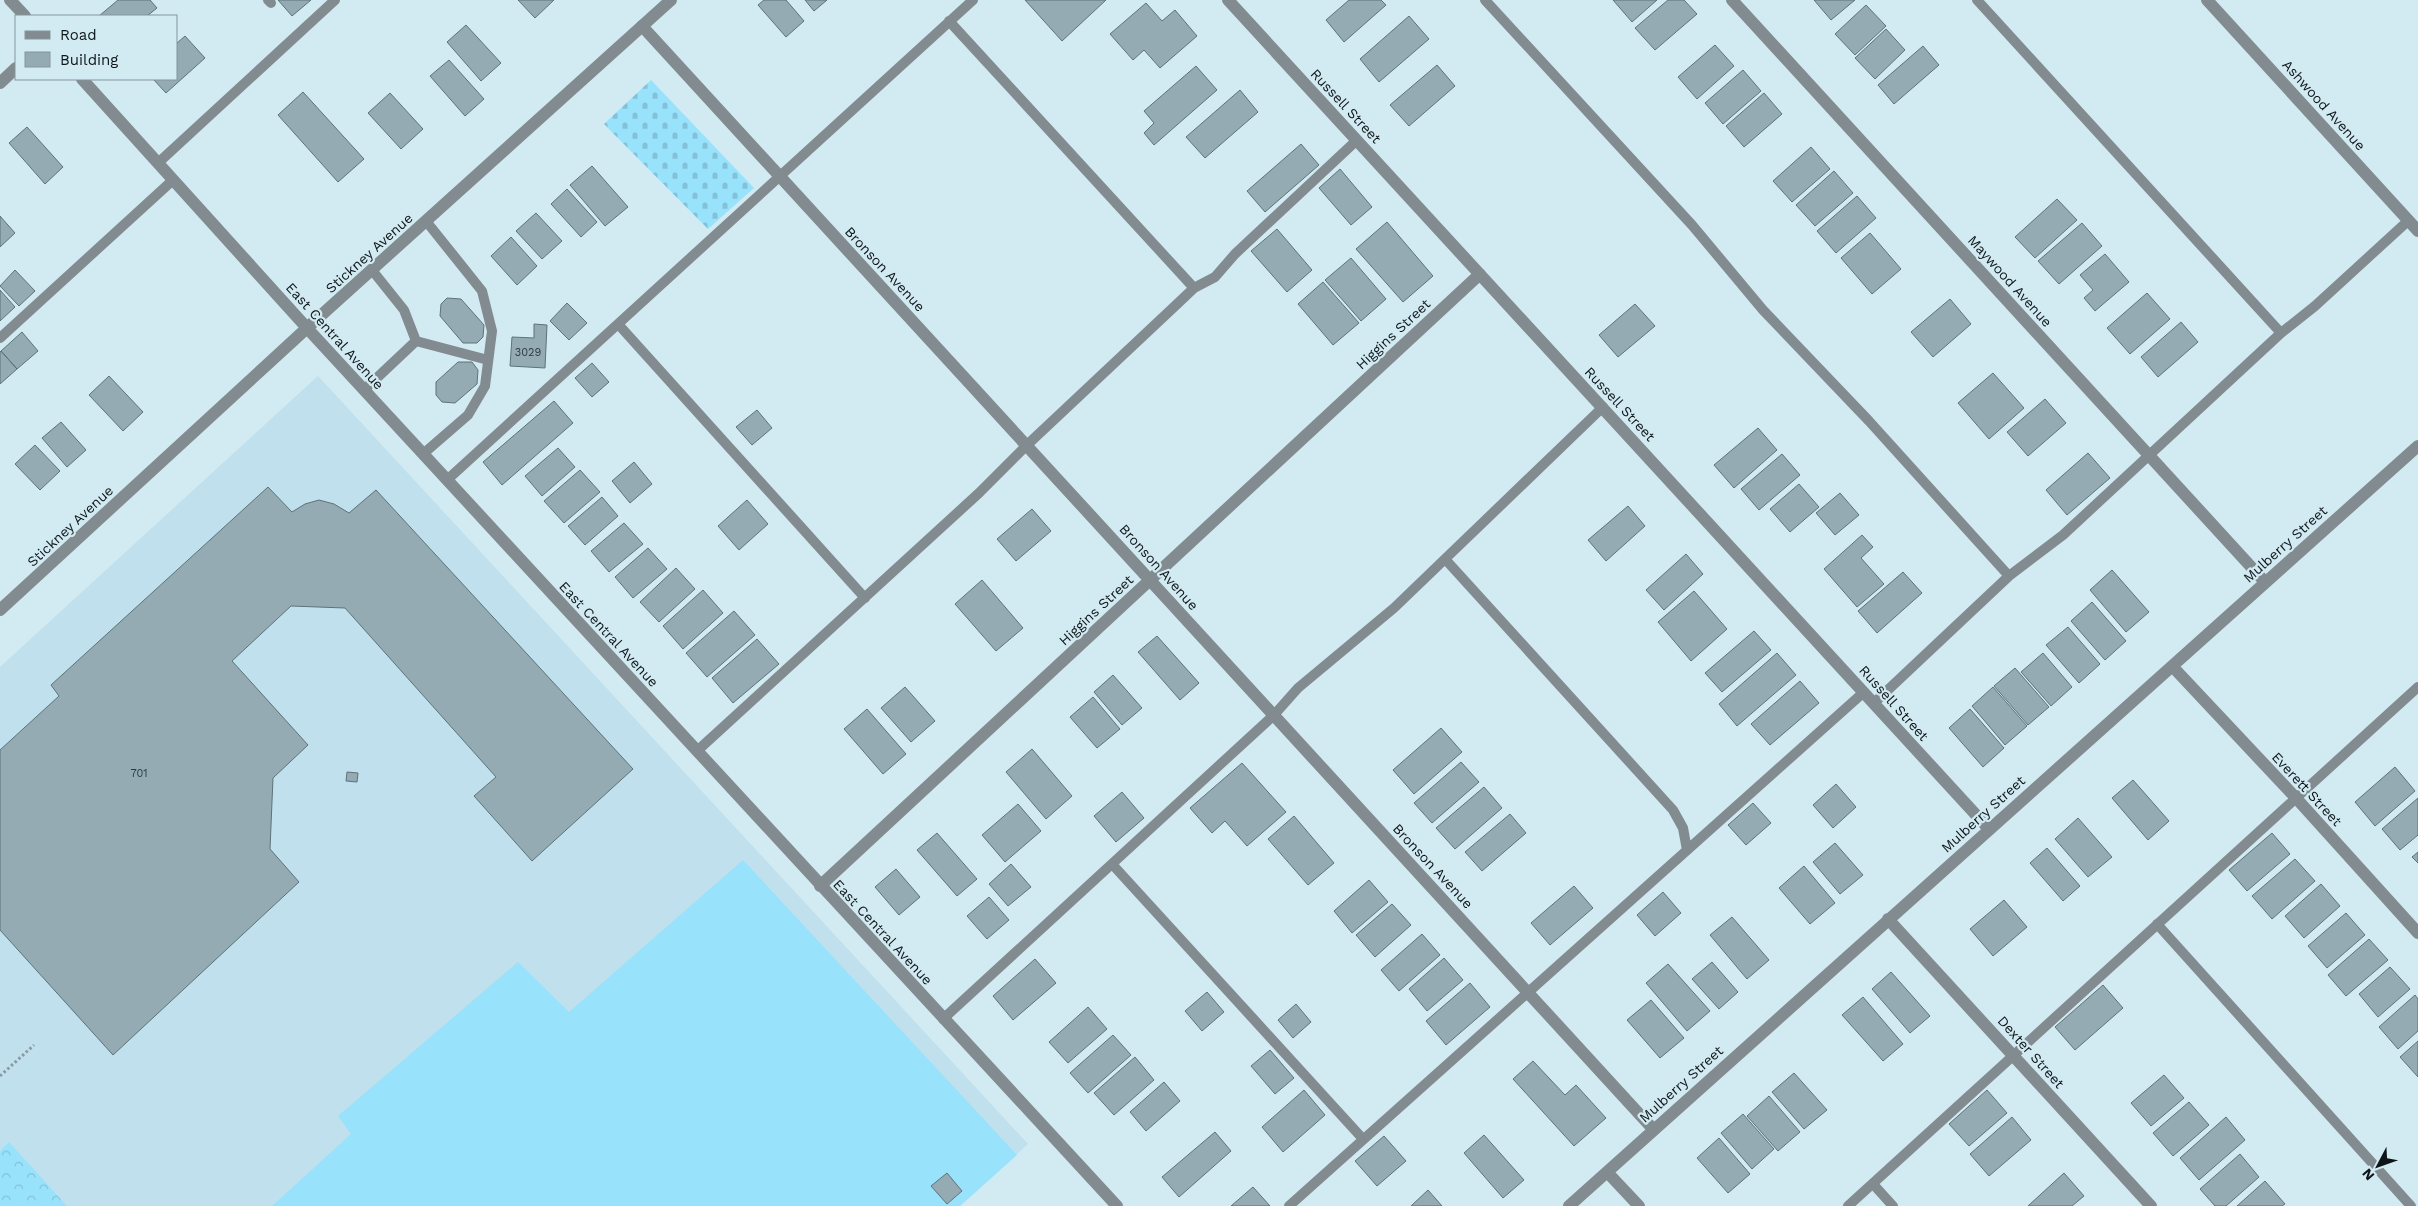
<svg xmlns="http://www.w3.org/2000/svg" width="2418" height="1206" font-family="'Work Sans',sans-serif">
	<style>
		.built { fill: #bfe0ec }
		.forest { fill: url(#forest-crowns) }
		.cemetery { fill: url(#cemetery-stones) }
		.pitch { fill: #98e2fc }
		.building { fill: #94abb3; stroke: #5d737a }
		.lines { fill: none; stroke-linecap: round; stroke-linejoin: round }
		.path { stroke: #899ba1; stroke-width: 3; stroke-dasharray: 2.5 2.5; stroke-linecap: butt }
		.service { stroke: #828b8f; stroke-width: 10 }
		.minor { stroke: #828b8f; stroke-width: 12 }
		.tertiary { stroke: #828b8f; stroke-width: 12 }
		.labels { text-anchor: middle; stroke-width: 4.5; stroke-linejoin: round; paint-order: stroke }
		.number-label { font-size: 11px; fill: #2f3a3f }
		.street-label { font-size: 14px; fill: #0d1518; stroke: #d2eaf2 }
	</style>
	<defs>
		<pattern id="forest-crowns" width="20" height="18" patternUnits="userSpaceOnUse" patternTransform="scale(1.25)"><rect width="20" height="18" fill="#98e2fc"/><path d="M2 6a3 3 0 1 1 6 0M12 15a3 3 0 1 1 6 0" fill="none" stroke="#82c1d7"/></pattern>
		<pattern id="cemetery-stones" width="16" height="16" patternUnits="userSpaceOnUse" patternTransform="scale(1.25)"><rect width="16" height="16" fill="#98e2fc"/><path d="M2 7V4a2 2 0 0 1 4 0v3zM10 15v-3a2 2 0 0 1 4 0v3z" fill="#82c1d7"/></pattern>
	</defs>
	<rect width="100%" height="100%" fill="#d2eaf2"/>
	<path class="built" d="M 318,376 L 1028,1144 L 960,1206 L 67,1206 L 9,1143 L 0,1151 L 0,667 Z"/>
	<path class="forest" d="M 9,1142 L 67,1206 L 0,1206 L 0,1151 Z"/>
	<path class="cemetery" d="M 651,80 L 754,188 L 708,229 L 604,124 Z"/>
	<path class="pitch" d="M 743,860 L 1017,1155 L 960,1206 L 272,1206 L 351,1134 L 338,1116 L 518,962 L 569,1012 Z"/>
	<path class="building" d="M 118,0 L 150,0 L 157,8 L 147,16 L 99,16 Z
		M 278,0 L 311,0 L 292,16 Z
		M 518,0 L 554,0 L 535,18 Z
		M 764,0 L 786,0 L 804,21 L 786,37 L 758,5 Z
		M 805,0 L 827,0 L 814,11 Z
		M 1025,0 L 1106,0 L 1062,41 Z
		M 1349,0 L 1381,0 L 1386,5 L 1344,42 L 1326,20 Z
		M 1613,0 L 1657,0 L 1632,22 Z
		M 1668,0 L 1684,0 L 1697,14 L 1655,50 L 1635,28 Z
		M 1814,0 L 1855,0 L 1831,20 Z
		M 1146,3 L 1162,21 L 1175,10 L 1197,36 L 1160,68 L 1144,50 L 1133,60 L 1110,34 Z
		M 1866,5 L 1886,26 L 1855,55 L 1835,34 Z
		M 1409,16 L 1429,39 L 1379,82 L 1360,59 Z
		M 466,25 L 501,63 L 481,81 L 447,42 Z
		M 1886,29 L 1905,50 L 1875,79 L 1855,58 Z
		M 185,36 L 205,58 L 166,93 L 153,79 L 176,79 L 176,44 Z
		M 1715,45 L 1734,66 L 1697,99 L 1678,77 Z
		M 1923,46 L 1939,65 L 1894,104 L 1878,85 Z
		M 449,60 L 484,99 L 465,116 L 430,76 Z
		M 1437,65 L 1455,86 L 1409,126 L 1390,105 Z
		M 1196,66 L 1217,90 L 1154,145 L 1144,133 L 1154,123 L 1144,111 Z
		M 1743,70 L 1761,91 L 1723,124 L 1705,103 Z
		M 1240,90 L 1258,112 L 1205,158 L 1186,137 Z
		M 303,92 L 364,159 L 338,182 L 278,115 Z
		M 390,93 L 423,129 L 401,149 L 368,113 Z
		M 1764,93 L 1782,114 L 1744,147 L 1726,126 Z
		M 27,127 L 63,167 L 45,184 L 9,143 Z
		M 1301,144 L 1319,165 L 1265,212 L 1247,191 Z
		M 1811,147 L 1830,169 L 1792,202 L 1773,181 Z
		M 592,166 L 628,207 L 605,226 L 570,185 Z
		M 1340,169 L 1372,207 L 1351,225 L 1319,188 Z
		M 1834,171 L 1853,193 L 1815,226 L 1796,205 Z
		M 567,189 L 597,222 L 581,237 L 551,204 Z
		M 1857,196 L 1876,218 L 1836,253 L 1817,231 Z
		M 2057,199 L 2077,220 L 2035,258 L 2015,237 Z
		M 536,213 L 562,241 L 542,259 L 516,231 Z
		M 0,216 L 15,233 L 0,247 Z
		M 1387,222 L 1433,276 L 1403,302 L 1356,249 Z
		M 2082,223 L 2102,246 L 2059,284 L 2038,261 Z
		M 1277,229 L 1312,270 L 1287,292 L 1251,251 Z
		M 1870,233 L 1901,269 L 1872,294 L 1841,258 Z
		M 511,237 L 537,266 L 517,285 L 491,256 Z
		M 2105,254 L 2129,282 L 2095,311 L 2084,298 L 2093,290 L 2080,275 Z
		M 1351,258 L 1386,299 L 1361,321 L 1325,280 Z
		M 15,270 L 35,291 L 19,306 L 0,286 Z
		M 1323,282 L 1359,323 L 1333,345 L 1298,304 Z
		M 0,290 L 15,307 L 0,321 Z
		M 2147,293 L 2170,319 L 2130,354 L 2107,328 Z
		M 447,298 L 461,299 L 484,325 L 483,337 L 477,343 L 463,343 L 440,316 L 441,304 Z
		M 1950,299 L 1971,324 L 1933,357 L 1911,332 Z
		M 567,303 L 587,323 L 569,340 L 550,321 Z
		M 1635,304 L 1655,326 L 1618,357 L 1599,335 Z
		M 2181,322 L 2198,342 L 2158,377 L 2141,357 Z
		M 534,324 L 547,325 L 545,368 L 510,366 L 512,337 L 534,338 Z
		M 22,332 L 38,351 L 17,369 L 1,351 Z
		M 1,351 L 17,369 L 0,384 L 0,352 Z
		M 458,362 L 472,362 L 478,370 L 477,384 L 455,403 L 442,402 L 436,395 L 436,382 Z
		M 592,363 L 609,382 L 592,397 L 575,378 Z
		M 1993,373 L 2024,408 L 1989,439 L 1958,403 Z
		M 109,376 L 143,412 L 123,431 L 89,395 Z
		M 2045,399 L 2066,423 L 2028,456 L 2007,432 Z
		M 554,401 L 573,423 L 502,485 L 483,462 Z
		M 757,410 L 772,428 L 752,445 L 736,427 Z
		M 61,422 L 86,450 L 67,467 L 42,438 Z
		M 1758,428 L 1777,450 L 1734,488 L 1714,465 Z
		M 35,445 L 60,471 L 40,490 L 15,464 Z
		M 558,448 L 575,467 L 542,496 L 525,476 Z
		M 2088,453 L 2110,478 L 2067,515 L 2046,490 Z
		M 1782,454 L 1800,475 L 1759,510 L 1741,489 Z
		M 634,462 L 652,484 L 630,503 L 612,481 Z
		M 580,470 L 600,492 L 564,523 L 544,501 Z
		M 1799,484 L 1819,507 L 1790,532 L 1770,509 Z
		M 268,487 L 292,512 L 305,504 L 319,500 L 334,504 L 349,513 L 376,490 L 633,769 L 532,861 L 474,796 L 496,777 L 345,608 L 291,606 L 232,661 L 308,745 L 273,778 L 270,849 L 299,882 L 113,1055 L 0,930 L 0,750 L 59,696 L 51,685 Z
		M 1840,493 L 1859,515 L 1835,535 L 1816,513 Z
		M 602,497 L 618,516 L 585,545 L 568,526 Z
		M 747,500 L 768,524 L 739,550 L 718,526 Z
		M 1628,506 L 1645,526 L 1606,561 L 1588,540 Z
		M 1032,509 L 1051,531 L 1016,561 L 997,539 Z
		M 624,523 L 643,544 L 609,572 L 591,551 Z
		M 1862,535 L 1873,547 L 1861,558 L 1884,584 L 1857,607 L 1824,569 Z
		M 648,548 L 667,569 L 633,598 L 615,577 Z
		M 1686,554 L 1703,574 L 1664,610 L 1646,590 Z
		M 676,568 L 695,589 L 659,622 L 640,602 Z
		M 2112,570 L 2149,612 L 2126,632 L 2090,590 Z
		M 1903,572 L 1922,593 L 1877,633 L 1858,611 Z
		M 982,580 L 1023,628 L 996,651 L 955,604 Z
		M 703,590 L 723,613 L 683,649 L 663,626 Z
		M 1694,591 L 1727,629 L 1691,661 L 1658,622 Z
		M 2092,602 L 2126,641 L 2105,660 L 2071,621 Z
		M 734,611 L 755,635 L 707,677 L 686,653 Z
		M 2068,627 L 2100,664 L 2079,683 L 2046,645 Z
		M 1754,631 L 1771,650 L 1722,692 L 1705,673 Z
		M 1157,636 L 1199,683 L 1180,700 L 1138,652 Z
		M 757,639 L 779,664 L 733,703 L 712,678 Z
		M 1777,653 L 1796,675 L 1737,726 L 1719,704 Z
		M 2043,653 L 2072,687 L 2051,706 L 2021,672 Z
		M 2015,668 L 2049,707 L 2028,725 L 1994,686 Z
		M 1113,675 L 1142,708 L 1122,725 L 1094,692 Z
		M 1800,681 L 1819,703 L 1770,745 L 1751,724 Z
		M 905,687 L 935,721 L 911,742 L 881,708 Z
		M 1993,687 L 2027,726 L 2005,745 L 1972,706 Z
		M 1093,697 L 1120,729 L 1097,748 L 1070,717 Z
		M 867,709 L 906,754 L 883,774 L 844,729 Z
		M 1970,709 L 2004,748 L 1983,767 L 1949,728 Z
		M 1441,728 L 1462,752 L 1414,794 L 1393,770 Z
		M 1032,749 L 1072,796 L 1046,819 L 1006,772 Z
		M 1461,762 L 1479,782 L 1432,823 L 1414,803 Z
		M 1242,763 L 1286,812 L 1247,846 L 1225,821 L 1212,833 L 1190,808 Z
		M 2395,767 L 2415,791 L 2375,826 L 2355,802 Z
		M 347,772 L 358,773 L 357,782 L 346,781 Z
		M 2133,780 L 2169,821 L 2148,840 L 2112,798 Z
		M 1836,784 L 1856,807 L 1833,828 L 1813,805 Z
		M 1484,787 L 1502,808 L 1455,849 L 1436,828 Z
		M 1122,792 L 1144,818 L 1116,842 L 1094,816 Z
		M 2418,798 L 2418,835 L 2400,850 L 2382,829 Z
		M 1753,803 L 1771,823 L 1746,845 L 1728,825 Z
		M 1018,804 L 1041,831 L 1005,862 L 982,835 Z
		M 1510,814 L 1526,833 L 1482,871 L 1465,852 Z
		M 1294,816 L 1334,863 L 1308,885 L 1268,839 Z
		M 2078,818 L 2112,857 L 2088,877 L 2055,839 Z
		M 937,833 L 977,879 L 957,896 L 917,850 Z
		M 2272,833 L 2290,854 L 2247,891 L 2229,870 Z
		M 1835,843 L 1863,875 L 1840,894 L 1813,862 Z
		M 2047,848 L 2080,886 L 2063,901 L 2030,863 Z
		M 2418,852 L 2418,863 L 2412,857 Z
		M 2295,859 L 2315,881 L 2272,919 L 2252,896 Z
		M 1011,864 L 1031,887 L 1008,906 L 989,884 Z
		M 1804,866 L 1835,903 L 1810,924 L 1779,888 Z
		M 896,869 L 920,897 L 899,915 L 875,887 Z
		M 1369,880 L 1388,902 L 1352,933 L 1334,911 Z
		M 2321,884 L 2340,906 L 2304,938 L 2285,916 Z
		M 1574,886 L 1593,908 L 1550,945 L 1531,923 Z
		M 1663,892 L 1681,913 L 1655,936 L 1637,915 Z
		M 989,897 L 1009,920 L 987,939 L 967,916 Z
		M 2004,900 L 2027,927 L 1993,956 L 1970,929 Z
		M 1392,904 L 1411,925 L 1375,957 L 1356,935 Z
		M 2346,913 L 2365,935 L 2327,968 L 2308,946 Z
		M 1732,917 L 1769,960 L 1747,979 L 1710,935 Z
		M 1422,934 L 1440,955 L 1399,991 L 1381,970 Z
		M 2369,939 L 2388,960 L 2346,996 L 2328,975 Z
		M 1444,958 L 1463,980 L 1427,1011 L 1409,989 Z
		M 1035,959 L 1056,983 L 1013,1020 L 993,996 Z
		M 1712,962 L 1738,992 L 1719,1009 L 1692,979 Z
		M 1668,964 L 1710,1011 L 1687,1031 L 1646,983 Z
		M 2390,967 L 2410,989 L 2378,1017 L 2359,994 Z
		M 1891,972 L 1930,1016 L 1910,1033 L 1872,989 Z
		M 1470,983 L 1490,1007 L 1446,1045 L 1426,1021 Z
		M 2103,985 L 2123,1008 L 2075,1050 L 2055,1027 Z
		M 1207,992 L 1224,1012 L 1202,1031 L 1185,1011 Z
		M 2415,995 L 2418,999 L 2418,1031 L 2398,1049 L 2379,1027 Z
		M 1863,997 L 1903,1044 L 1883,1061 L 1842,1015 Z
		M 1651,1000 L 1684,1038 L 1660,1058 L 1627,1020 Z
		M 1296,1004 L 1311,1022 L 1293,1038 L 1278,1020 Z
		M 1088,1007 L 1107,1029 L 1068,1063 L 1049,1042 Z
		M 1113,1035 L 1131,1055 L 1088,1093 L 1070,1073 Z
		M 2418,1041 L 2418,1077 L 2400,1057 Z
		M 1270,1050 L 1294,1078 L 1275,1094 L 1251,1066 Z
		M 1135,1057 L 1154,1080 L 1114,1115 L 1094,1093 Z
		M 1533,1061 L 1565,1095 L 1576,1085 L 1606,1118 L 1574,1146 L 1513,1079 Z
		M 1794,1073 L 1827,1110 L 1804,1129 L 1772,1092 Z
		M 2164,1075 L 2184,1098 L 2151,1126 L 2131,1103 Z
		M 1164,1082 L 1180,1101 L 1146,1131 L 1130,1112 Z
		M 1304,1090 L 1325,1115 L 1283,1152 L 1262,1127 Z
		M 1987,1090 L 2007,1113 L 1969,1146 L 1949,1124 Z
		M 1769,1096 L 1800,1132 L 1778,1151 L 1747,1116 Z
		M 2189,1102 L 2209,1125 L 2173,1156 L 2153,1133 Z
		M 1743,1114 L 1774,1149 L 1752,1169 L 1721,1133 Z
		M 2012,1117 L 2031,1140 L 1989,1176 L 1970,1154 Z
		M 2226,1117 L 2245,1140 L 2199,1180 L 2180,1158 Z
		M 1215,1132 L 1231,1151 L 1179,1197 L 1162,1177 Z
		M 1484,1135 L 1524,1180 L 1503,1198 L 1464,1153 Z
		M 1384,1136 L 1406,1161 L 1377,1186 L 1355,1161 Z
		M 1719,1138 L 1750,1174 L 1728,1193 L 1697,1158 Z
		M 2240,1154 L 2259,1177 L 2226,1206 L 2215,1206 L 2200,1189 Z
		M 947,1173 L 962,1191 L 947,1204 L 931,1186 Z
		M 2064,1173 L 2084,1196 L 2072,1206 L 2028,1206 Z
		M 2265,1181 L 2285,1204 L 2282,1206 L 2237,1206 Z
		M 1253,1187 L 1270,1206 L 1231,1206 Z
		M 1428,1190 L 1442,1206 L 1411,1206 Z"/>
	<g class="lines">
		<path class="path" d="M 0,1076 L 34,1045"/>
		<path class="service" d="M 268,0 L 271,3
			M 1485,0 L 1692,225 L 1763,310 L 1869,421 L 2009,576
			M 1977,0 L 2281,333
			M 949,21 L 1194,288
			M 158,163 L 335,0
			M 618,324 L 865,598
			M 0,338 L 173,180
			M 416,341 L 488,360
			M 364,390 L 416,341 L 404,310 L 372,270
			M 423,454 L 468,415 L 485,386 L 492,331 L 482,291 L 426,221
			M 447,480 L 973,0
			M 1445,559 L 1673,810 L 1683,828 L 1687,850
			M 1874,703 L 2009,576 L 2063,535 L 2281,333 L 2315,306 L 2409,220
			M 697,751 L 979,493 L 1027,445 L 1175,306 L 1194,288 L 1215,277 L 1235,254 L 1357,140
			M 1112,864 L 1363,1139
			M 2157,924 L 2411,1206
			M 943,1019 L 1274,715 L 1298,688 L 1394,608 L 1603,407
			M 1873,1184 L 1893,1206
			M 1289,1206 L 1864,692
			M 1848,1206 L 2418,687"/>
		<path class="minor" d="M 1228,0 L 1989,829
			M 1732,0 L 2265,582
			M 2207,0 L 2418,231
			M 642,26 L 1653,1129
			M 0,83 L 16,68
			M 2172,666 L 2296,798 L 2418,933
			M 820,886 L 1480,274
			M 1888,919 L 2151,1206
			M 1607,1172 L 1639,1206
			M 1569,1206 L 2418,446"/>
		<path class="tertiary" d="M 10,0 L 25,16
			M 82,79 L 307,328 L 1117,1206
			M 0,610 L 307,328 L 671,0"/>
	</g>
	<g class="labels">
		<g class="number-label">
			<text x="528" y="356">3029</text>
			<text x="139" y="777">701</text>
		</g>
		<g class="street-label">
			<text transform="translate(2324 105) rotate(48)" y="5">Ashwood Avenue</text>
			<text transform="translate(1346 106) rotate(47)" y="5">Russell Street</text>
			<text transform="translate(369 253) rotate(-42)" y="5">Stickney Avenue</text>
			<text transform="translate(885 269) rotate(47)" y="5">Bronson Avenue</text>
			<text transform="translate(2010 281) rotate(48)" y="5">Maywood Avenue</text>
			<text transform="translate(1393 334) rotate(-43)" y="5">Higgins Street</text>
			<text transform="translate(335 336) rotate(48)" y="5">East Central Avenue</text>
			<text transform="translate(1620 404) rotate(47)" y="5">Russell Street</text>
			<text transform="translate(70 526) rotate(-43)" y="5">Stickney Avenue</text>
			<text transform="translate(2285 544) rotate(-42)" y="5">Mulberry Street</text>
			<text transform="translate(1159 567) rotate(48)" y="5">Bronson Avenue</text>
			<text transform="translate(1096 610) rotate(-43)" y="5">Higgins Street</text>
			<text transform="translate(609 634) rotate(47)" y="5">East Central Avenue</text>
			<text transform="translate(1894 703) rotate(48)" y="5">Russell Street</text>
			<text transform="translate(2307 789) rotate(47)" y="5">Everett Street</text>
			<text transform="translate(1983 814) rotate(-42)" y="5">Mulberry Street</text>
			<text transform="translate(1433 866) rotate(47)" y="5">Bronson Avenue</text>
			<text transform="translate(883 932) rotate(47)" y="5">East Central Avenue</text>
			<text transform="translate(2031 1052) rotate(48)" y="5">Dexter Street</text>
			<text transform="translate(1681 1084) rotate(-42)" y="5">Mulberry Street</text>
		</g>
	</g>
	<rect x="15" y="15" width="162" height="65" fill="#d2eaf2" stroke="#83959b"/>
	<rect x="25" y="31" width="25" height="8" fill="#828b8f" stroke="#83959b"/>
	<text x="60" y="40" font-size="15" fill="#0d1518">Road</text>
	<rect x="25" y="52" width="25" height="15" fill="#94abb3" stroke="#83959b"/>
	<text x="60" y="65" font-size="15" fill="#0d1518">Building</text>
	<g transform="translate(2378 1166) rotate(229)" stroke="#d2eaf2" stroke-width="4" paint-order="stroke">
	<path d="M0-4L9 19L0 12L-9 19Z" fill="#0d1518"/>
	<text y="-8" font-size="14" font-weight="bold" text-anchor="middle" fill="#0d1518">N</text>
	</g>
</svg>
